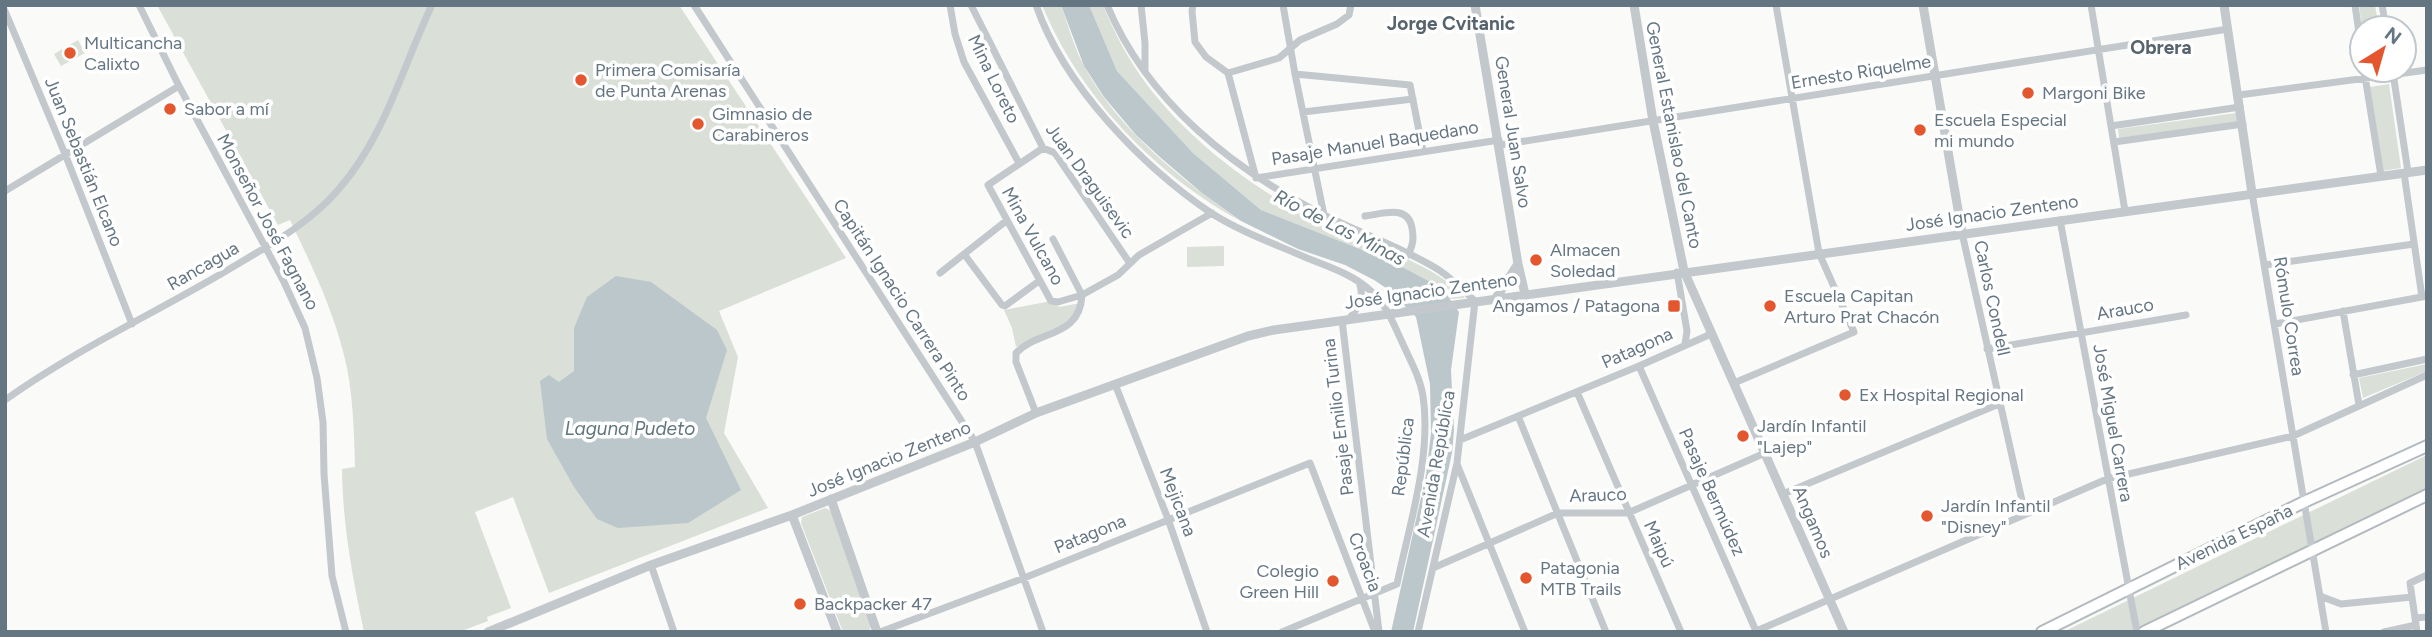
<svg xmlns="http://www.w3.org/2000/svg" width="2432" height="637" font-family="Figtree,sans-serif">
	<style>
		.green { fill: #dadfd7 }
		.water { fill: #bbc7cb }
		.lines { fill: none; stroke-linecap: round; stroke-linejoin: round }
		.secondary-casing { stroke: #b3babf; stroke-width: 14 }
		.minor { stroke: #c3c8cc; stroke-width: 7 }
		.tertiary { stroke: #c3c8cc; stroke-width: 9 }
		.secondary { stroke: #fff; stroke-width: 10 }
		.poi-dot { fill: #e4572e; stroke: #fff; stroke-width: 2.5 }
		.labels { text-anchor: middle; stroke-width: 7; stroke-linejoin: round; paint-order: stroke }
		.poi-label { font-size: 18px; fill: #657683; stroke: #fff; text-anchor: start }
		.street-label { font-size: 18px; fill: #657683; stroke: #fff }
		.neighbourhood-label { font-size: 19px; font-weight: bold; fill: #57646e; stroke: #fff }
		.water-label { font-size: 19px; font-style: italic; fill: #60757c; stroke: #fff }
	</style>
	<rect width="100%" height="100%" fill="#fafaf8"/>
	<path class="green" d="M 157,5 L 679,5 L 846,258 L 719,311 L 738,357 L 724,433 L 768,508 L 549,593 L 513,497 L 475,512 L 511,608 L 487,617 L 488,621 L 459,632 L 364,632 C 352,574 343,528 342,469 L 355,467 C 354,431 353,389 344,355 C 332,307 311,264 290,220 L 278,225 Z
		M 1042,5 L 1061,5 C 1068,25 1074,47 1084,66 C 1119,131 1182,180 1241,221 C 1156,176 1079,95 1042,5 Z
		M 1089,5 L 1103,5 C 1113,30 1125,53 1140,75 C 1184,139 1264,198 1334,229 C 1373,246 1437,265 1465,298 L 1450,299 L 1442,288 L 1393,262 L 1261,210 L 1193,153 L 1117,71 Z
		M 2359,5 L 2375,5 L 2379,28 L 2362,28 Z
		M 78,40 L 85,53 L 61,66 L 54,54 Z
		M 2389,84 L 2401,168 L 2382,171 L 2370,87 Z
		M 2236,113 L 2237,122 L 2119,138 L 2118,129 Z
		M 1224,246 L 1224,266 L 1187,267 L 1187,247 Z
		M 1051,301 L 1059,307 L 1081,303 C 1067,333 1045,336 1016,347 L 1012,328 L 1004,310 Z
		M 2427,364 L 2427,371 L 2363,398 L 2359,378 Z
		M 2427,455 L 2427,493 L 2135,632 L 2063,632 Z
		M 825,508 L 832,511 L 872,623 L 869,632 L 843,632 L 801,523 L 802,517 Z"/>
	<path class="water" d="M 1061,5 L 1089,5 L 1117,71 L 1193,153 L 1261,210 L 1393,262 L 1442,288 L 1459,312 L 1451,370 L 1454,430 L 1452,453 L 1413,632 L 1391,632 L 1426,475 L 1431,433 L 1430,384 L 1416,317 L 1389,290 L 1374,280 L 1345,265 L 1298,249 L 1241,221 L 1202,193 L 1161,158 L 1136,135 L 1104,97 L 1084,66 Z
		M 616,276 L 651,282 L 717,330 L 727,350 L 706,418 L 741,490 L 688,523 L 618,528 L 597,519 L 574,487 L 547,439 L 540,381 L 549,375 L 559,382 L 574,371 L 574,328 L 587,297 Z"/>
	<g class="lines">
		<g class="secondary-casing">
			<path id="secondary" d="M 2042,632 L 2304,502 L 2427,446
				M 2144,632 L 2427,495"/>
		</g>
		<path class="minor" d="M 139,5 L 179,86 L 284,282 L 305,328 L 317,378 L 323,422 L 324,474 L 332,576 L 346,632
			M 694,5 L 975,442 L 1043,632
			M 950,5 L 955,34 L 964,62 L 1019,163
			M 971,5 L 1043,148 L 1055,153 L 1129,262
			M 1036,5 C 1064,86 1142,166 1211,213 C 1241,232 1275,244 1307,258 C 1330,267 1354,275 1372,292 C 1387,306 1394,325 1402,342 C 1410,360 1420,377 1423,396 C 1432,456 1409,526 1397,584 L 1282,632
			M 1107,5 C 1147,101 1233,170 1324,215 C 1360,233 1400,247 1434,267 C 1450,276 1462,289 1475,301 L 1457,463 L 1418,632
			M 1141,5 L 1145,43 L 1145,72
			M 1193,5 L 1192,11 L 1195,42 L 1206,57 L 1228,73 L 1256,178 L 1499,140
			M 1283,5 L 1295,74 L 1324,215
			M 2091,5 L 2125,211
			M 2355,5 L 2362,54
			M 2382,5 L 2386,28
			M 5,11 L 65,154 L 132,324
			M 2364,70 L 2381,176
			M 1228,73 L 1279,58 L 1300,40 L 1337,24 L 1349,15 L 1351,5
			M 2393,73 L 2408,172
			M 1295,74 L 1410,85 L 1423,151
			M 2239,95 L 2427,70
			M 1303,112 L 1413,99
			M 2111,126 L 2240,107
			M 2114,142 L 2243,124
			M 1500,145 L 2228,29
			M 1043,148 L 988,185 L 1051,301 L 1058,302 L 1082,295 L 1118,275 L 1139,255 L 1212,213
			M 2404,173 L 2422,297
			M 5,191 L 179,86
			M 2252,193 L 2326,632
			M 1365,216 C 1383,214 1408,204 1412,228 C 1414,239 1413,245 1408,255
			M 2060,220 L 2137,632
			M 1962,233 L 2025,514
			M 1053,239 L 1082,295
			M 964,254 L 1002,305 L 1005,306 L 1039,281
			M 2265,265 L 2414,244
			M 1677,272 L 1687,331 L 1685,344
			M 940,273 L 1006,221
			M 2343,311 L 2359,405
			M 1349,319 C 1359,307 1365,297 1359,282
			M 1342,320 L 1379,632
			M 2275,324 L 2427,296
			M 1987,349 L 2186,315
			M 1639,366 L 1756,631
			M 2353,375 L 2427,359
			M 1734,383 L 1854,332 L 1819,253 L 1776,5
			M 1115,384 L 1168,519 L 1207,632
			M 1577,392 L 1681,632
			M 5,400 C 75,350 153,314 226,271 C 266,247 308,225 338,190 C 385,137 402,68 432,5
			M 1036,413 L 1016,362 L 1016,353 C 1038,330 1080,338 1082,295
			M 1518,416 L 1606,632
			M 1460,440 L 1639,366 L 1711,334
			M 1457,464 L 1525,632
			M 1783,494 L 1999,404
			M 651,565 L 674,632
			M 1433,568 L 1558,513 L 1628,513 L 1765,453
			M 2320,596 L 2341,604 L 2412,597
			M 2415,618 L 2427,617
			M 880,632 L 1024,578 L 1310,463 L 1375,632
			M 1754,632 L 2107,479 L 2293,436 L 2427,375
			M 2384,632 L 2416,625
			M 2417,632 L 2410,583 L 2427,575"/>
		<path class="tertiary" d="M 1475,5 L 1518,264 L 1525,294
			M 1634,5 L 1653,121 L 1684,271 L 1844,632
			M 1923,5 L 1962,233
			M 2224,5 L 2252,193
			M 1496,298 L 1518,264
			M 831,499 L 877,632
			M 792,515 L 837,632
			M 488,632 L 651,565 L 792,515 L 975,442 L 1036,413 L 1248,336 L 1274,330 L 2427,170"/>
		<use href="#secondary" class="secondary"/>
	</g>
	<g class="poi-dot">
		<circle cx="70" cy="53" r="7"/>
		<circle cx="581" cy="80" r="7"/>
		<circle cx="2028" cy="93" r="7"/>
		<circle cx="170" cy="109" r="7"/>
		<circle cx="698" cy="124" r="7"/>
		<circle cx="1920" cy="130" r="7"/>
		<circle cx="1536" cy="260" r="7"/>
		<rect x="1667" y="299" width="14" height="14" rx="3.5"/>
		<circle cx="1770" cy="306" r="7"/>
		<circle cx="1845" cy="395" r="7"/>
		<circle cx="1743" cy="436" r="7"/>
		<circle cx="1927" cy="516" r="7"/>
		<circle cx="1526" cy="578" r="7"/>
		<circle cx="1333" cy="581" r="7"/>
		<circle cx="800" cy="604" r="7"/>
	</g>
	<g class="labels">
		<g class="poi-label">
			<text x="84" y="49">Multicancha<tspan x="84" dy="21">Calixto</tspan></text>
			<text x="595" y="76">Primera Comisaría<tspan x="595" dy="21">de Punta Arenas</tspan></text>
			<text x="2042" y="99">Margoni Bike</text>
			<text x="184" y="115">Sabor a mí</text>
			<text x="712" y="120">Gimnasio de<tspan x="712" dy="21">Carabineros</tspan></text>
			<text x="1934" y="126">Escuela Especial<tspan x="1934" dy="21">mi mundo</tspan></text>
			<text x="1550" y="256">Almacen<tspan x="1550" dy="21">Soledad</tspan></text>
			<text x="1784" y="302">Escuela Capitan<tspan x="1784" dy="21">Arturo Prat Chacón</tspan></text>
			<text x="1660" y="312" text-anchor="end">Angamos / Patagona</text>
			<text x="1859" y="401">Ex Hospital Regional</text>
			<text x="1757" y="432">Jardín Infantil<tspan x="1757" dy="21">"Lajep"</tspan></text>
			<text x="1941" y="512">Jardín Infantil<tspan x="1941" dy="21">"Disney"</tspan></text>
			<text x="1540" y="574">Patagonia<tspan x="1540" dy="21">MTB Trails</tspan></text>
			<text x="1319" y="577" text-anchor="end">Colegio<tspan x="1319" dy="21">Green Hill</tspan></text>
			<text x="814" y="610">Backpacker 47</text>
		</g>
		<g class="street-label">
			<text transform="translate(1861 72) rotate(-9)" y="6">Ernesto Riquelme</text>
			<text transform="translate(994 79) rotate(64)" y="6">Mina Loreto</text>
			<text transform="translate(1513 132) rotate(81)" y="6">General Juan Salvo</text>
			<text transform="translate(1674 135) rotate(79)" y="6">General Estanislao del Canto</text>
			<text transform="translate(1375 143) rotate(-9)" y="6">Pasaje Manuel Baquedano</text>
			<text transform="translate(84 162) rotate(68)" y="6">Juan Sebastián Elcano</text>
			<text transform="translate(1090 181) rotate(54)" y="6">Juan Draguisevic</text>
			<text transform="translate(1992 213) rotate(-8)" y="6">José Ignacio Zenteno</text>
			<text transform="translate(268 222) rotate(62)" y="6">Monseñor José Fagnano</text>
			<text transform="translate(1033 236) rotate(61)" y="6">Mina Vulcano</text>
			<text transform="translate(203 266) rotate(-30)" y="6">Rancagua</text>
			<text transform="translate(1431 291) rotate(-8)" y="6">José Ignacio Zenteno</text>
			<text transform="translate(1992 298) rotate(78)" y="6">Carlos Condell</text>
			<text transform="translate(902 300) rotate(57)" y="6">Capitán Ignacio Carrera Pinto</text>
			<text transform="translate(2125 309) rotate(-10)" y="6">Arauco</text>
			<text transform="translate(2289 316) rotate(81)" y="6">Rómulo Correa</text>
			<text transform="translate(1637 348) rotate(-24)" y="6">Patagona</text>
			<text transform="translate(1338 417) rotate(-97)" y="6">Pasaje Emilio Turina</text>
			<text transform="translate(2113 423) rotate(80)" y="6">José Miguel Carrera</text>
			<text transform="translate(1403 457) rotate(-83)" y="6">República</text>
			<text transform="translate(889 459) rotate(-22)" y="6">José Ignacio Zenteno</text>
			<text transform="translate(1436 464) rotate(-80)" y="6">Avenida República</text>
			<text transform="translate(1712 492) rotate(66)" y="6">Pasaje Bermúdez</text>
			<text transform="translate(1598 495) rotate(-2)" y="6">Arauco</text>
			<text transform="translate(1178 502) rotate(69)" y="6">Mejicana</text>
			<text transform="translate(1813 522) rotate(67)" y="6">Angamos</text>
			<text transform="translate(1090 534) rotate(-22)" y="6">Patagona</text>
			<text transform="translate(2234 537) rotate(-26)" y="6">Avenida España</text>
			<text transform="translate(1659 544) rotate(66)" y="6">Maipú</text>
			<text transform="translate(1365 562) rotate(69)" y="6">Croacia</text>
		</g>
		<g class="neighbourhood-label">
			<text x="1451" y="30">Jorge Cvitanic</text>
			<text x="2161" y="54">Obrera</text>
		</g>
		<g class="water-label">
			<text transform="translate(1340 227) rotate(27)" y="7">Río de Las Minas</text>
			<text x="630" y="435">Laguna Pudeto</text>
		</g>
	</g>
	<rect width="2432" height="637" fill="none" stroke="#657683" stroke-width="14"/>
	<g transform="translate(2383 49) rotate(37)"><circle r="33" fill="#ffffff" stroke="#c1c8cd" stroke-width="2"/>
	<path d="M0-5L12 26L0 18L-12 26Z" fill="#e4572e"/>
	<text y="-10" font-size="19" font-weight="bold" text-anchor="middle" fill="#657683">N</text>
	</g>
</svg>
